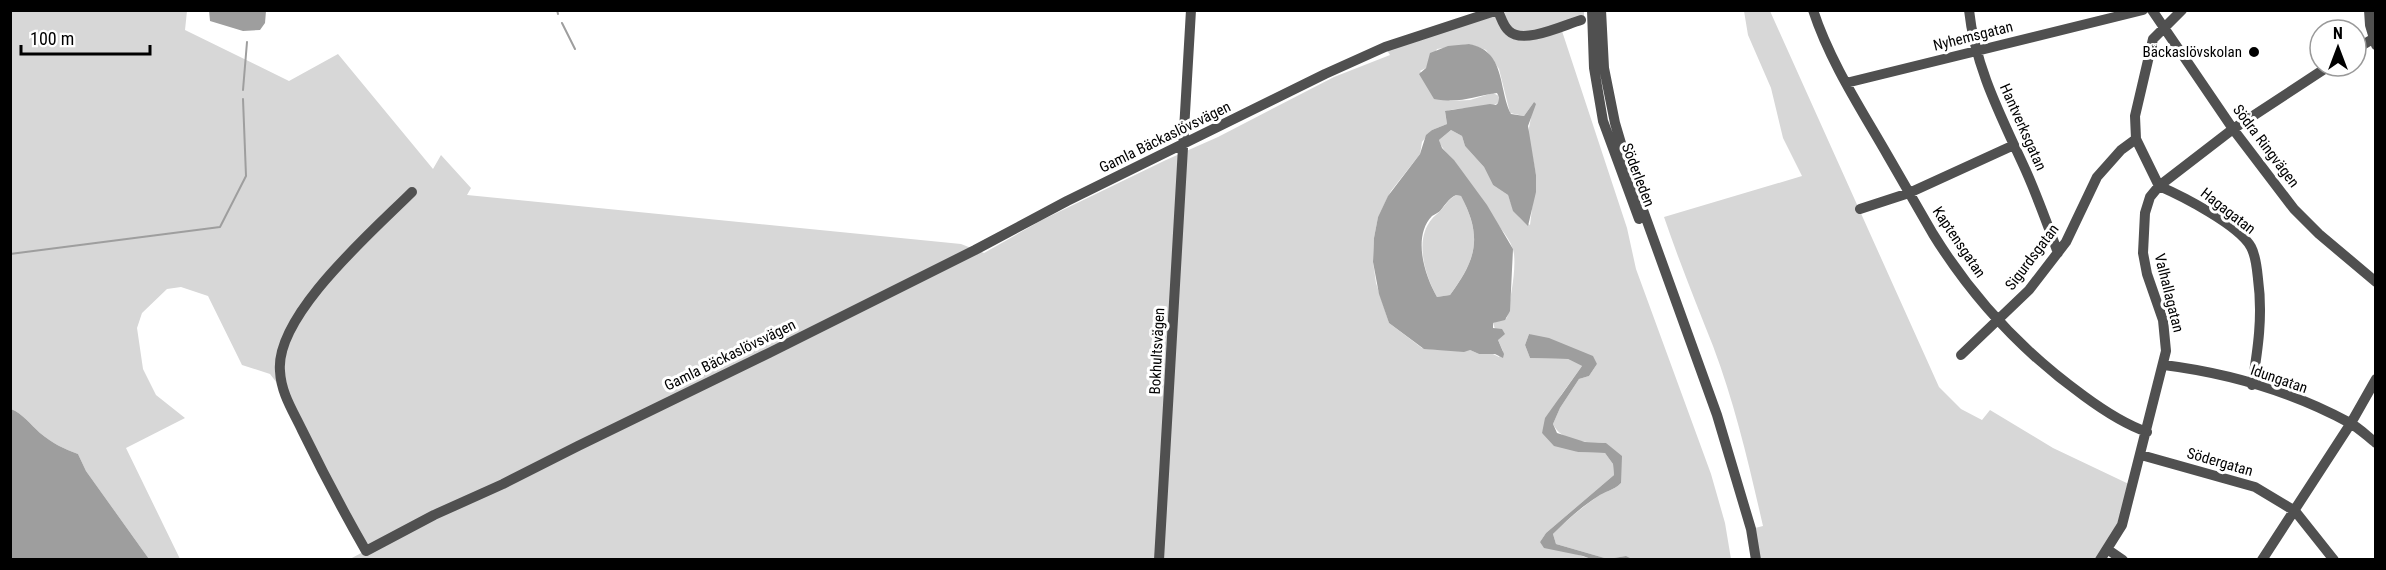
<svg xmlns="http://www.w3.org/2000/svg" width="2386" height="570" font-family="'Roboto Condensed',sans-serif">
	<style>
		.green { fill: #d7d7d7; fill-rule: evenodd }
		.water { fill: #9e9e9e; fill-rule: evenodd }
		.lines { fill: none; stroke-linecap: round; stroke-linejoin: round }
		.stream { stroke: #9e9e9e; stroke-width: 2 }
		.minor { stroke: #505050; stroke-width: 10 }
		.poi-dot { fill: #000; stroke: #fff; stroke-width: 2 }
		.labels { text-anchor: middle; stroke-width: 6; stroke-linejoin: round; paint-order: stroke }
		.street-label { font-size: 15px; fill: #000; stroke: #fff }
		.poi-label { font-size: 15px; fill: #000; stroke: #fff; text-anchor: end }
	</style>
	<rect width="100%" height="100%" fill="#fff"/>
	<path class="green" d="M 1513,10 L 1584,11 L 1584,23 L 1561,28 L 1627,228 L 1636,269 L 1711,474 L 1725,523 L 1731,559 L 1632,560 L 1626,556 L 1608,559 L 1556,544 L 1553,534 C 1566,521 1581,508 1597,497 C 1605,491 1613,491 1621,483 L 1606,443 C 1587,442 1562,443 1553,424 L 1560,408 L 1579,379 L 1589,376 L 1597,364 L 1529,334 L 1525,345 L 1530,358 L 1568,359 L 1582,366 L 1561,395 L 1542,433 L 1578,452 L 1605,453 L 1613,464 L 1614,475 L 1546,533 L 1540,542 L 1591,559 L 350,559 L 365,551 L 283,391 L 270,374 L 242,365 L 208,296 L 181,287 L 167,289 L 142,313 L 137,328 L 143,369 L 156,395 L 185,418 L 126,448 L 180,559 L 149,559 L 86,471 L 78,454 C 64,449 52,443 40,433 C 30,424 23,414 11,409 L 10,11 L 187,11 L 185,30 L 289,81 L 338,54 L 433,169 L 441,155 L 471,188 L 467,195 L 961,244 L 984,253 L 1042,220 L 1166,160 L 1218,137 L 1334,77 L 1390,55 L 1385,47 ZM 1469,44 L 1486,50 L 1499,69 L 1510,113 L 1524,116 L 1534,102 L 1528,133 L 1536,175 L 1530,225 C 1518,220 1512,208 1508,195 L 1493,185 L 1484,167 L 1465,146 L 1462,136 L 1451,130 L 1439,140 C 1441,150 1452,156 1457,165 C 1468,182 1480,197 1491,214 C 1498,227 1512,239 1514,254 C 1516,274 1510,298 1507,318 L 1493,323 L 1495,329 L 1502,329 L 1498,340 L 1503,351 L 1499,357 L 1491,353 L 1479,354 L 1470,350 L 1437,350 L 1422,348 L 1389,323 L 1376,283 L 1373,262 L 1374,238 L 1378,217 L 1391,191 L 1420,154 L 1422,142 L 1426,137 L 1432,130 L 1447,124 L 1445,112 C 1456,106 1485,110 1498,103 L 1499,96 L 1493,93 L 1470,100 L 1450,101 L 1420,71 L 1426,68 L 1437,49 Z
		M 1744,11 L 1770,11 L 1939,387 L 1961,409 L 1982,420 L 1990,410 L 2053,448 L 2133,486 L 2122,525 L 2100,559 L 1756,559 L 1751,529 L 1763,526 C 1749,465 1735,404 1713,346 C 1696,303 1679,261 1664,217 L 1802,176 L 1783,138 L 1771,88 L 1748,35 Z
		M 1456,195 L 1461,196 C 1483,238 1476,259 1450,295 L 1437,297 C 1424,273 1412,234 1437,214 C 1445,207 1446,201 1456,195 Z"/>
	<path class="water" d="M 209,10 L 266,11 L 265,23 L 260,30 L 243,31 L 210,21 Z
		M 1469,44 C 1506,51 1498,88 1511,114 L 1524,116 L 1534,102 L 1536,104 L 1528,126 L 1536,175 L 1536,192 L 1528,226 L 1513,211 L 1508,195 L 1493,185 L 1484,167 L 1465,146 L 1462,136 L 1451,130 L 1439,140 L 1442,148 L 1454,160 L 1487,205 L 1513,249 L 1510,311 L 1505,320 L 1493,323 L 1493,328 L 1502,329 L 1505,334 L 1498,340 L 1504,354 L 1503,358 L 1495,354 L 1479,354 L 1470,350 L 1464,352 L 1424,349 L 1389,323 L 1379,294 L 1373,262 L 1374,238 L 1378,217 L 1388,196 L 1420,154 L 1426,135 L 1432,130 L 1447,124 L 1445,111 L 1490,104 L 1496,105 L 1498,103 L 1499,97 L 1497,93 C 1472,96 1462,104 1434,99 L 1419,74 L 1426,68 L 1430,53 L 1448,46 ZM 1456,195 L 1461,196 C 1483,237 1476,260 1450,295 L 1437,297 C 1425,276 1412,237 1432,216 C 1435,214 1438,213 1440,211 C 1446,204 1448,199 1456,195 Z
		M 1529,334 L 1549,338 L 1593,356 L 1597,364 L 1589,376 L 1579,379 L 1560,408 L 1553,424 L 1557,433 L 1585,442 L 1606,443 L 1622,456 L 1621,483 C 1613,491 1605,491 1597,497 C 1581,507 1566,521 1553,534 L 1556,544 L 1608,559 L 1626,556 L 1632,559 L 1591,559 L 1583,556 L 1544,548 L 1540,542 L 1546,533 L 1614,475 L 1613,464 L 1605,453 L 1578,452 L 1554,446 L 1542,433 L 1545,418 L 1582,366 L 1568,359 L 1530,358 L 1525,345 Z
		M 11,409 C 23,414 30,424 40,433 C 52,443 64,449 78,454 L 86,471 L 149,559 L 11,559 Z"/>
	<g class="lines">
		<path class="stream" d="M 557,10 L 558,14
			M 562,23 L 575,49
			M 243,90 L 247,42
			M 10,254 L 220,227 L 246,176 L 243,99"/>
		<path class="minor" d="M 1592,10 L 1594,68 L 1603,121 L 1639,219
			M 1601,10 L 1604,68 L 1615,123 L 1630,174 L 1717,415 L 1751,529 L 1756,560
			M 1813,10 C 1830,62 1861,109 1888,156 C 1903,182 1918,208 1933,234 C 1972,297 2024,353 2084,396 C 2103,410 2124,424 2147,432
			M 1969,10 C 1975,68 2003,120 2026,171 C 2038,198 2048,226 2058,253
			M 2152,10 L 2233,129 L 2294,209 L 2319,234 L 2376,282
			M 2369,10 L 2370,25 L 2376,45
			M 1498,11 C 1501,17 1503,26 1509,31 C 1523,45 1564,25 1581,20
			M 2356,49 L 2376,37
			M 1846,83 L 2143,10
			M 2159,186 C 2182,196 2239,225 2251,247 C 2256,256 2257,269 2258,279 C 2263,315 2258,349 2252,385
			M 2159,186 L 2136,139 L 2135,116 L 2153,39 L 2182,10
			M 412,192 C 374,230 275,315 280,371 C 281,393 293,411 302,430 C 322,471 343,511 366,551 L 434,515 L 503,484 L 578,446 L 769,353 L 975,250 L 1067,201 L 1325,74 L 1385,47 L 1498,10
			M 1860,209 L 1909,193 L 2014,145
			M 1961,355 L 2029,290 L 2066,242 L 2097,177 L 2121,150 L 2136,139
			M 2164,365 C 2227,373 2293,392 2350,423 C 2359,428 2367,436 2376,443
			M 2141,455 L 2255,487 L 2295,511 L 2334,560
			M 2107,549 L 2123,560
			M 1159,560 L 1191,10
			M 2100,560 L 2122,525 L 2166,351 L 2163,320 L 2147,274 L 2143,253 L 2145,213 L 2150,197 L 2159,186 L 2233,129 L 2329,66
			M 2262,560 L 2351,423 L 2376,379"/>
	</g>
	<circle class="poi-dot" cx="2254" cy="52" r="6"/>
	<g class="labels">
		<g class="street-label">
			<text transform="translate(1973 36) rotate(-14)" y="5">Nyhemsgatan</text>
			<text transform="translate(2023 127) rotate(66)" y="5">Hantverksgatan</text>
			<text transform="translate(1165 137) rotate(-26)" y="5">Gamla Bäckaslövsvägen</text>
			<text transform="translate(2266 146) rotate(53)" y="5">Södra Ringvägen</text>
			<text transform="translate(1638 175) rotate(69)" y="5">Söderleden</text>
			<text transform="translate(2228 211) rotate(38)" y="5">Hagagatan</text>
			<text transform="translate(1959 242) rotate(56)" y="5">Kaptensgatan</text>
			<text transform="translate(2032 257) rotate(-53)" y="5">Sigurdsgatan</text>
			<text transform="translate(2169 293) rotate(76)" y="5">Valhallagatan</text>
			<text transform="translate(1157 351) rotate(-87)" y="5">Bokhultsvägen</text>
			<text transform="translate(730 355) rotate(-26)" y="5">Gamla Bäckaslövsvägen</text>
			<text transform="translate(2279 379) rotate(19)" y="5">Idungatan</text>
			<text transform="translate(2220 462) rotate(16)" y="5">Södergatan</text>
		</g>
		<g class="poi-label">
			<text x="2242" y="57">Bäckaslövskolan</text>
		</g>
	</g>
	<rect width="2386" height="570" fill="none" stroke="#000000" stroke-width="24"/>
	<g transform="translate(2338 48)"><circle r="28" fill="#ffffff" stroke="#999999" stroke-width="1.5"/>
	<path d="M0-4.5L10 22L0 15L-10 22Z" fill="#000000"/>
	<text y="-9" font-size="16" font-weight="bold" text-anchor="middle" fill="#000000">N</text>
	</g>
	<path d="M21 45v9h129v-9" fill="none" stroke="#000000" stroke-width="3"/>
	<text x="30" y="45" font-size="18" fill="#000000" stroke="#ffffff" stroke-width="4.5" paint-order="stroke">100 m</text>
</svg>
